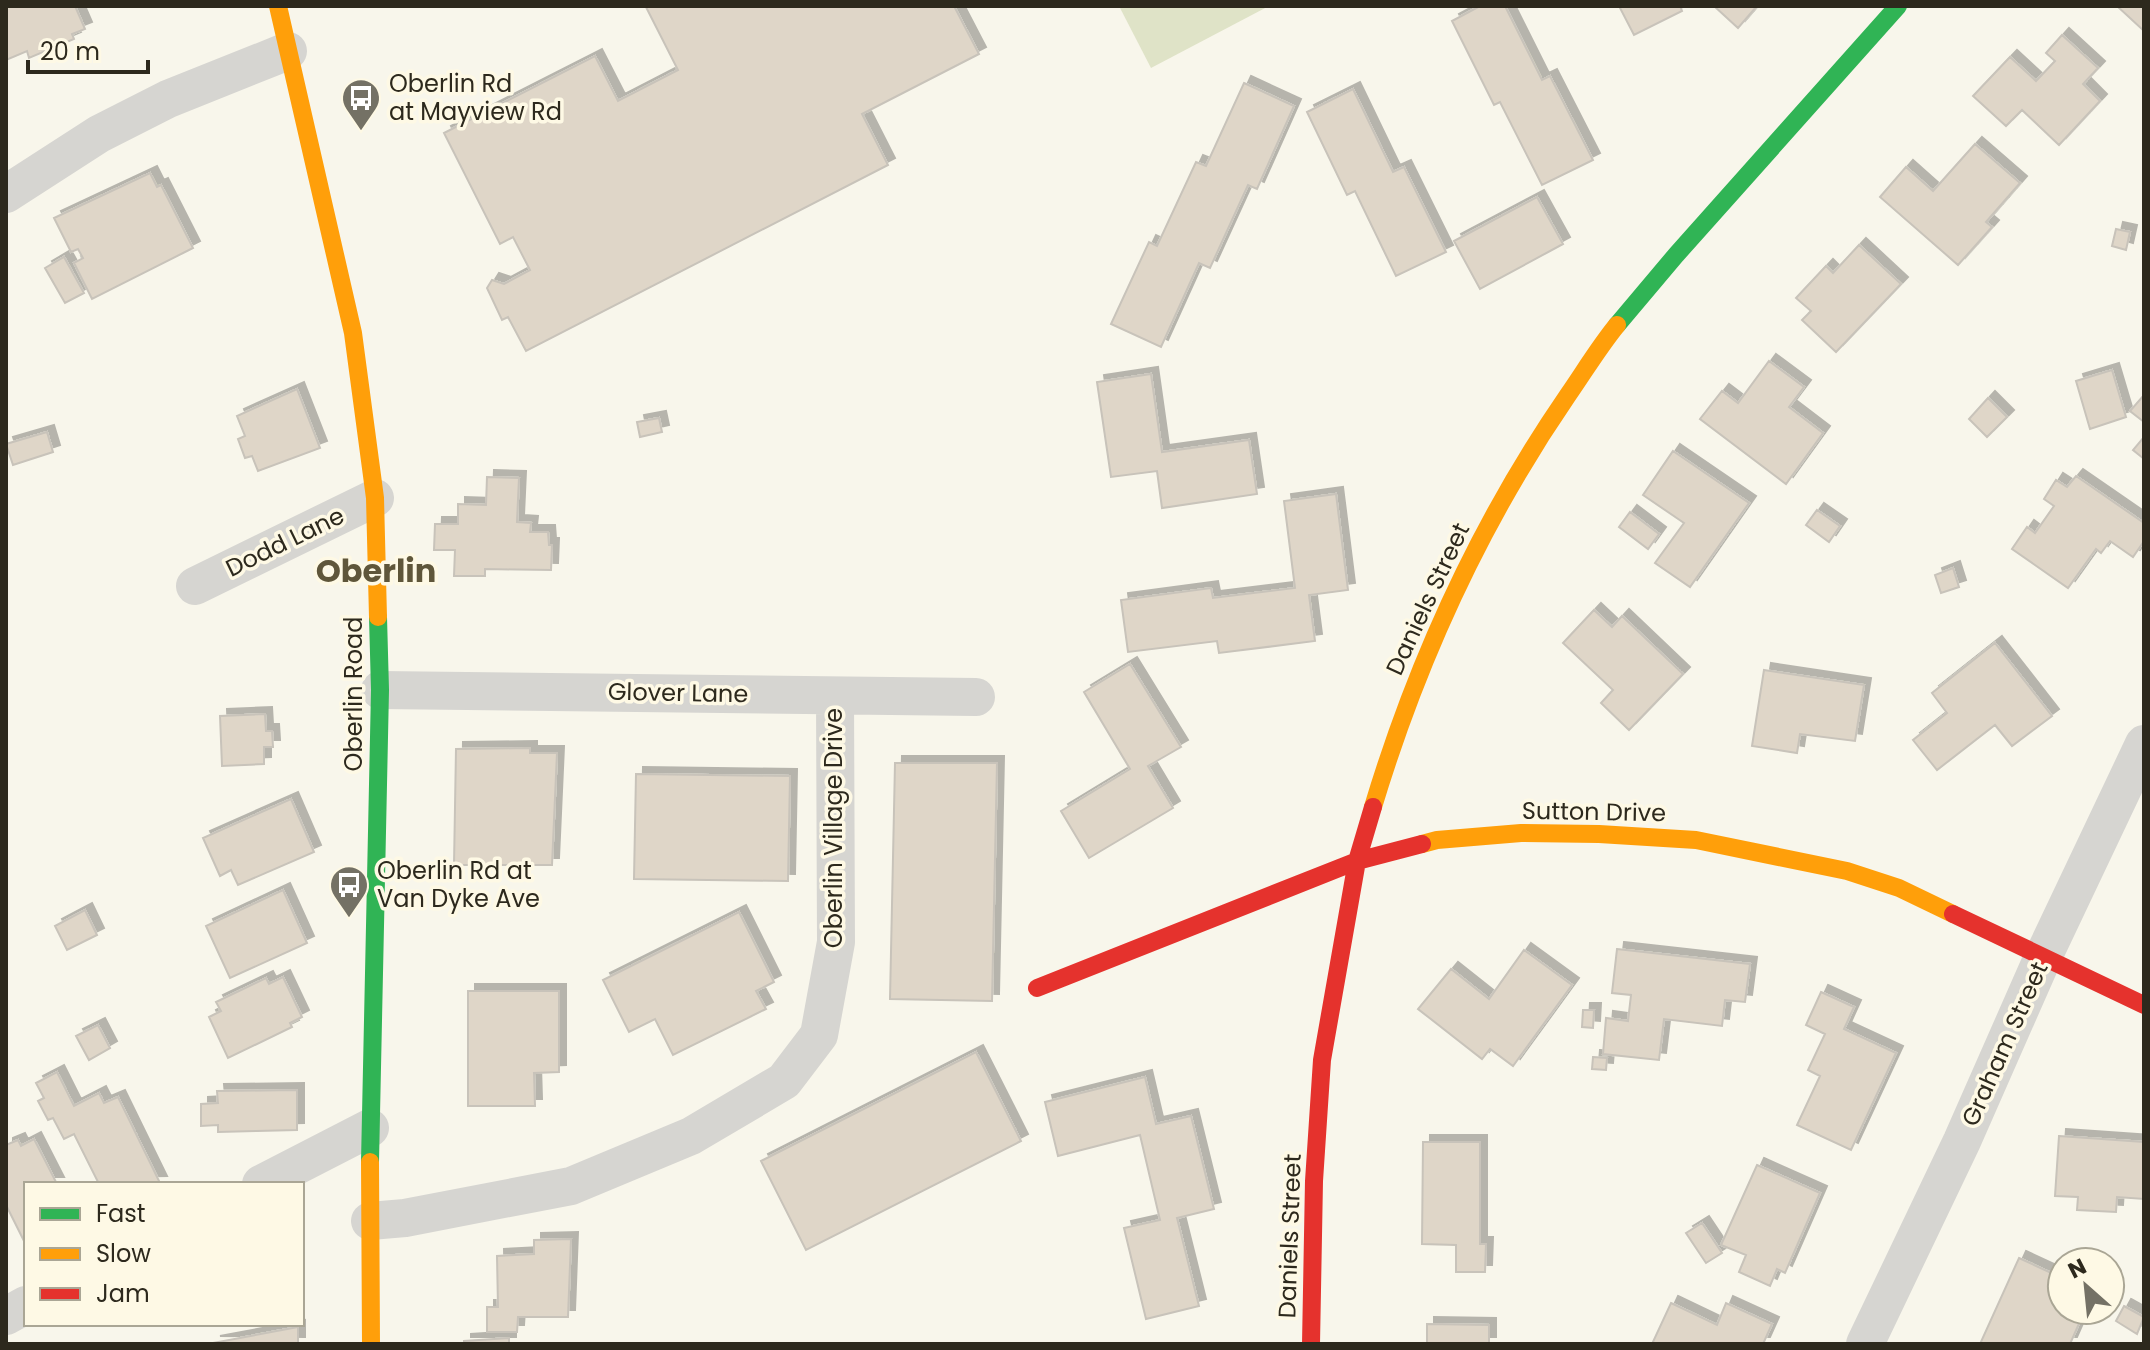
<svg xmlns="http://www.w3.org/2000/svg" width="2150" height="1350" font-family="Poppins,sans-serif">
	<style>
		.green { fill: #dfe3c7 }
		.building { fill: #dfd6c8; stroke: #c8c3ba; stroke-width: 2; filter: url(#shadow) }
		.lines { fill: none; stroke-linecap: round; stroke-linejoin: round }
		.street { stroke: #d6d5d1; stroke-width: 38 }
		.fast { stroke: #30b455; stroke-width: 18 }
		.slow { stroke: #ff9f0a; stroke-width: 18 }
		.jam { stroke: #e5322d; stroke-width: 18 }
		.labels { text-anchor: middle; stroke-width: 7; stroke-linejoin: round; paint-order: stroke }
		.poi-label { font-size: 24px; fill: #2d291d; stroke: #fef9e5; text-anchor: start }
		.street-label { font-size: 24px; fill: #2d291d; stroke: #fef9e5 }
		.district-label { font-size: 32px; font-weight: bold; fill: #5f563a; stroke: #fef9e5 }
	</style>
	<defs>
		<filter id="shadow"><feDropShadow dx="7" dy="-7" stdDeviation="0" flood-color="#0004"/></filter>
	</defs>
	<rect width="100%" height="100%" fill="#f8f6eb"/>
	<path class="green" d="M 1119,6 L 1269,6 L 1151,68 Z"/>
	<path class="building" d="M 6,6 L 75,6 L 85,29 L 72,34 L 74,39 L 29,58 L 27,51 L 6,60 Z
		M 649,6 L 954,6 L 979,54 L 862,114 L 888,165 L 526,351 L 508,317 L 502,320 L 487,288 L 492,280 L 504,284 L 530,270 L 513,237 L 500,244 L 444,133 L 595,56 L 618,101 L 678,70 L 646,7 Z
		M 1480,6 L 1505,6 L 1542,80 L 1550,76 L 1593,160 L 1542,185 L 1500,102 L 1494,105 L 1452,21 Z
		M 1619,6 L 1680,6 L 1682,11 L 1634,35 Z
		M 1714,6 L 1757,6 L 1738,28 Z
		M 2117,6 L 2144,6 L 2144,31 Z
		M 2062,35 L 2098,68 L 2083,84 L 2100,101 L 2059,145 L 2022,110 L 2006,126 L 1973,96 L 2010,57 L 2036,81 L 2055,61 L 2046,53 Z
		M 1244,83 L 1294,106 L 1257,189 L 1248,185 L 1210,268 L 1199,263 L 1161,347 L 1111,324 L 1149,242 L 1157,246 L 1196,162 L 1206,166 Z
		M 1353,89 L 1393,172 L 1404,167 L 1446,252 L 1396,276 L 1355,191 L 1347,195 L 1307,112 Z
		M 1975,144 L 2020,183 L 1986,222 L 1992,227 L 1958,265 L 1880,197 L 1906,167 L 1933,191 Z
		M 150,173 L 157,187 L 161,185 L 193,248 L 92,299 L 74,263 L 83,258 L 78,249 L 71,252 L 54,218 Z
		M 1537,197 L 1563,244 L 1480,289 L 1454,241 Z
		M 2116,229 L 2130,232 L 2126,250 L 2112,246 Z
		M 1859,245 L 1901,284 L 1836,352 L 1802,320 L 1811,311 L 1796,298 L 1826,266 L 1833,273 Z
		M 64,257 L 84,293 L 65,303 L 45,268 Z
		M 1769,361 L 1804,387 L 1789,407 L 1823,433 L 1786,484 L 1700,419 L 1722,391 L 1738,403 Z
		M 2112,370 L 2126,417 L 2090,429 L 2076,381 Z
		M 1151,374 L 1162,452 L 1249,440 L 1257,494 L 1162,508 L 1157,471 L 1111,477 L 1097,382 Z
		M 297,389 L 320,448 L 258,471 L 252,456 L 245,458 L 238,439 L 245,436 L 237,416 Z
		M 2144,395 L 2144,422 L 2130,411 Z
		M 1988,398 L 2007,417 L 1987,437 L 1969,419 Z
		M 659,418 L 662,432 L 640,437 L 637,422 Z
		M 47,432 L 53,452 L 13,465 L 6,444 Z
		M 2144,437 L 2144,459 L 2133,450 Z
		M 1673,451 L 1749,503 L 1690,587 L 1655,563 L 1684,523 L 1643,495 Z
		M 2076,476 L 2144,523 L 2144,541 L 2133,557 L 2110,541 L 2101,553 L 2096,549 L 2068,588 L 2012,549 L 2027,527 L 2035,533 L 2054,506 L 2044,499 L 2056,480 L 2067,487 Z
		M 487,477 L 519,478 L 517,522 L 531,523 L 530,532 L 548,532 L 549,545 L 552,545 L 551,570 L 485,569 L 485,576 L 454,576 L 455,550 L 434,550 L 435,524 L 458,524 L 458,504 L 486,505 Z
		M 1336,494 L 1348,590 L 1309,595 L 1315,641 L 1219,653 L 1217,641 L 1128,652 L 1121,600 L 1211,588 L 1213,598 L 1295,588 L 1284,501 Z
		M 1817,510 L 1840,526 L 1829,542 L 1806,525 Z
		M 1630,512 L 1659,534 L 1648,549 L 1619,527 Z
		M 1953,568 L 1959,587 L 1941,593 L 1935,575 Z
		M 1594,610 L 1612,627 L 1622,616 L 1683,674 L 1629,730 L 1601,703 L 1613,690 L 1563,643 Z
		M 1995,643 L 2052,716 L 2012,746 L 1995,725 L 1937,770 L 1913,740 L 1947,713 L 1932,693 Z
		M 1130,664 L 1181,747 L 1148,766 L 1173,808 L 1089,858 L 1061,811 L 1130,769 L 1084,692 Z
		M 1764,670 L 1864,685 L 1855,741 L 1800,734 L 1797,753 L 1752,746 Z
		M 265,714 L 266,731 L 272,731 L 273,747 L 264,747 L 264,764 L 222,766 L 220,716 Z
		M 530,748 L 530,753 L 557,753 L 552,865 L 454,865 L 456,749 Z
		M 895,763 L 997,763 L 992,1001 L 890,999 Z
		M 636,774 L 790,776 L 788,881 L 634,879 Z
		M 291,799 L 314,852 L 238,885 L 231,870 L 220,876 L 203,838 Z
		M 283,890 L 307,943 L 230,978 L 206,926 Z
		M 85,910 L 97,935 L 67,950 L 55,926 Z
		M 739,912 L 774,982 L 756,991 L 766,1009 L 673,1055 L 655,1019 L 629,1032 L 603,980 Z
		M 1617,949 L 1750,964 L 1745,1002 L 1725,1000 L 1722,1026 L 1664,1019 L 1659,1060 L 1603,1054 L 1606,1018 L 1628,1021 L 1631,995 L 1612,993 Z
		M 1524,950 L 1572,985 L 1513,1066 L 1490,1049 L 1482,1059 L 1418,1009 L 1451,969 L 1489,999 Z
		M 283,977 L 302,1017 L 290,1023 L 292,1027 L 228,1058 L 209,1017 L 221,1011 L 216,1002 L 266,978 L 269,984 Z
		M 468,991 L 559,991 L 559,1072 L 534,1073 L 535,1106 L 468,1106 Z
		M 1821,992 L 1854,1007 L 1844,1029 L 1896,1053 L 1851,1150 L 1797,1125 L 1820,1076 L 1808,1070 L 1825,1034 L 1806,1025 Z
		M 1583,1010 L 1594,1010 L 1593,1028 L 1582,1027 Z
		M 98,1025 L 110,1048 L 89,1060 L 76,1036 Z
		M 976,1052 L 1021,1141 L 806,1250 L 761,1161 Z
		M 1593,1057 L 1607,1058 L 1606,1070 L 1592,1069 Z
		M 57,1072 L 74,1106 L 99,1093 L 104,1103 L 118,1097 L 160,1183 L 99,1184 L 74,1134 L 64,1139 L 53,1118 L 48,1120 L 38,1101 L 44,1098 L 36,1083 Z
		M 1145,1077 L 1156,1124 L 1191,1116 L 1214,1209 L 1177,1218 L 1199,1306 L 1146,1319 L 1124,1228 L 1160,1220 L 1140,1135 L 1058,1156 L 1045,1102 Z
		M 297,1090 L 297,1130 L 218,1132 L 218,1125 L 201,1126 L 201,1104 L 218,1103 L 217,1091 Z
		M 2059,1136 L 2144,1142 L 2144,1199 L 2117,1197 L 2116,1212 L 2077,1210 L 2078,1197 L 2055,1196 Z
		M 34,1139 L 57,1184 L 26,1184 L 26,1245 L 6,1205 L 6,1145 L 18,1140 L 21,1146 Z
		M 1423,1142 L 1480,1142 L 1480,1244 L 1486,1244 L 1485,1272 L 1456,1272 L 1456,1245 L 1422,1244 Z
		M 1757,1165 L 1820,1193 L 1785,1273 L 1777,1269 L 1770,1286 L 1739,1272 L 1746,1255 L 1721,1245 Z
		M 1702,1223 L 1722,1253 L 1706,1263 L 1686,1233 Z
		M 571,1239 L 568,1317 L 518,1317 L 517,1332 L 487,1332 L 487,1307 L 498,1307 L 497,1256 L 534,1254 L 534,1240 Z
		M 2019,1258 L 2062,1278 L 2062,1310 L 2085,1310 L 2070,1344 L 1980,1344 Z
		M 1671,1303 L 1717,1325 L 1726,1303 L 1772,1324 L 1763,1344 L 1652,1344 Z
		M 2124,1306 L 2144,1317 L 2137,1334 L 2116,1321 Z
		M 1427,1324 L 1489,1325 L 1489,1344 L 1427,1344 Z
		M 298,1327 L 298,1344 L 213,1343 Z
		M 509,1338 L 509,1344 L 464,1344 L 464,1341 Z"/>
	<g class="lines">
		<path class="street" d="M 6,194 L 99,134 L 168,99 L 288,51
			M 195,586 L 375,498
			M 380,690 L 976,697
			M 261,1184 L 370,1128
			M 370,1221 L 405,1218 L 571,1186 L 691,1136 L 784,1081 L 819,1035 L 836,942 L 835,696
			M 6,1316 L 26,1305
			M 1865,1344 L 1962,1141 L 2043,957 L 2144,744"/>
		<path class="fast" d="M 1617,325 L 1676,255 L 1898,6
			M 370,1162 L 380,690 L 378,617"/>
		<path class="slow" d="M 278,6 L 353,333 L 375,498 L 378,617
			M 1373,807 C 1417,661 1482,520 1568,395 C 1584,372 1599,347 1617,325
			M 1422,844 L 1437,840 L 1521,833 L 1599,834 L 1696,840 L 1847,871 L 1899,888 L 1953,914
			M 370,1162 L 371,1344"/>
		<path class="jam" d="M 1953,914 L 2144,1005
			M 1037,988 L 1357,861 L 1422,844
			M 1311,1344 L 1314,1181 L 1322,1060 L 1357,861 L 1373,807"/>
	</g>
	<defs>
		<g id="bus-pin" transform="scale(2)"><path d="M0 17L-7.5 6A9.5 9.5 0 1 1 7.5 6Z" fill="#747165" stroke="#fef9e5"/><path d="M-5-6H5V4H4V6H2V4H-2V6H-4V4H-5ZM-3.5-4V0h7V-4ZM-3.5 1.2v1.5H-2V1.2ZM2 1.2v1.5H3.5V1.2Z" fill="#fff"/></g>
	</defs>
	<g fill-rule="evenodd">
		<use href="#bus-pin" x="361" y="98"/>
		<use href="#bus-pin" x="349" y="885"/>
	</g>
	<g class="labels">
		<g class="poi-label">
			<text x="389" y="92">Oberlin Rd<tspan x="389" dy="28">at Mayview Rd</tspan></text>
			<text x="377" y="879">Oberlin Rd at<tspan x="377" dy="28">Van Dyke Ave</tspan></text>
		</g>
		<g class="street-label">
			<text transform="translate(285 542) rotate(-26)" y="8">Dodd Lane</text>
			<text transform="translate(1428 599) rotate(-65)" y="8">Daniels Street</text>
			<text transform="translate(678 693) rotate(1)" y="8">Glover Lane</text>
			<text transform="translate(354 694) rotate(-90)" y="8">Oberlin Road</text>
			<text transform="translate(1594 812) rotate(1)" y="8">Sutton Drive</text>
			<text transform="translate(834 828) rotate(-90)" y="8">Oberlin Village Drive</text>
			<text transform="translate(2005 1044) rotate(-66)" y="8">Graham Street</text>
			<text transform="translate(1290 1236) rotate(-88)" y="8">Daniels Street</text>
		</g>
		<g class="district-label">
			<text x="376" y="582">Oberlin</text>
		</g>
	</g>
	<rect width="2150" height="1350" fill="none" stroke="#2d291d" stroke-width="16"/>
	<rect x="24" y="1182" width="280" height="144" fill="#fef9e5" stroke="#aaa695" stroke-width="2"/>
	<rect x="40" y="1208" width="40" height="12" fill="#30b455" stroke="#aaa695" stroke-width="2"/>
	<text x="96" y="1222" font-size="24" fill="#2d291d">Fast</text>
	<rect x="40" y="1248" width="40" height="12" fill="#ff9f0a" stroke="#aaa695" stroke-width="2"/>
	<text x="96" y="1262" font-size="24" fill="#2d291d">Slow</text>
	<rect x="40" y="1288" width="40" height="12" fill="#e5322d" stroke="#aaa695" stroke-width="2"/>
	<text x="96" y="1302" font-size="24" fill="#2d291d">Jam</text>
	<g transform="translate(2086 1286) rotate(333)"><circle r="38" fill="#fef9e5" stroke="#aaa695" stroke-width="2"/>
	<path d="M0-6L14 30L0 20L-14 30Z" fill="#747165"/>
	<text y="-12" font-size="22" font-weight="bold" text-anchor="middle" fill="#2d291d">N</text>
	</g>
	<path d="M28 60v12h120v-12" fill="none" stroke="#2d291d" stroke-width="4"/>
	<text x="40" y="60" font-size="24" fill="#2d291d" stroke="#fef9e5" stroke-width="6" paint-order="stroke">20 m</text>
</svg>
